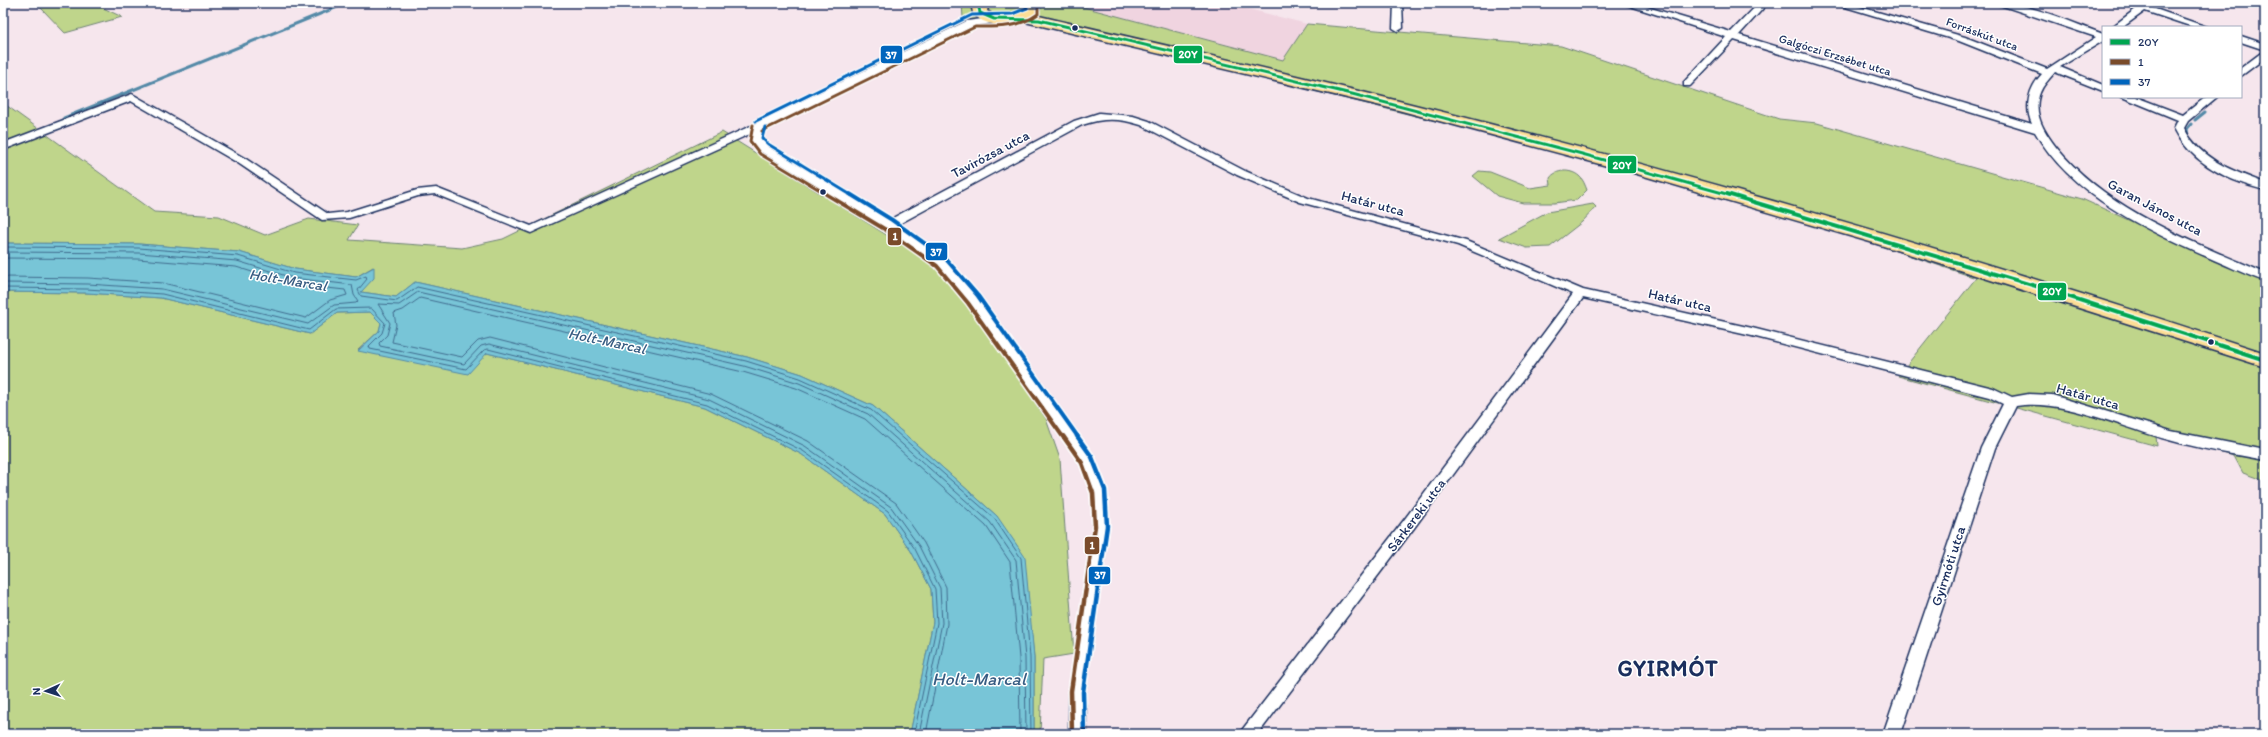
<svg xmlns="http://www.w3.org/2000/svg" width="2268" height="737" font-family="Itim,sans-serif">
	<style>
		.built { fill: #f0d4e0 }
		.green { fill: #bfd58b; stroke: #6d8274 }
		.water { fill: #78c5d7; stroke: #5389a7 }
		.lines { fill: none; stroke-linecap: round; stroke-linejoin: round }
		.shore { stroke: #406b8e; stroke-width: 1 }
		.stream { stroke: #5389a7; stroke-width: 3 }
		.street-casing { stroke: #1b2f5e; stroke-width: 3 }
		.primary-casing { stroke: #1b2f5e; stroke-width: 3 }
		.street { fill: #fff; fill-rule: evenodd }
		.primary { fill: #fcde96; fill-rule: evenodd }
		.bus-1-far1-casing { stroke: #fff; stroke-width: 5.5 }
		.bus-1-casing { stroke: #fff; stroke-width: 7 }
		.bus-2-far2-casing { stroke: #fff; stroke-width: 5.5 }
		.bus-2-far1-casing { stroke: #fff; stroke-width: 7 }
		.bus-2-casing { stroke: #fff; stroke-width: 8 }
		.bus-3-far2-casing { stroke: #fff; stroke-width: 5.5 }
		.bus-3-far1-casing { stroke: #fff; stroke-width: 7 }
		.bus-3-casing { stroke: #fff; stroke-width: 8 }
		.bus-1-far1 { stroke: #00a651; stroke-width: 3 }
		.bus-1 { stroke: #00a651; stroke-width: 4 }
		.bus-2-far2 { stroke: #7a4b2a; stroke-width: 3 }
		.bus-2-far1 { stroke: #7a4b2a; stroke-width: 4 }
		.bus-2 { stroke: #7a4b2a; stroke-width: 4.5 }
		.bus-3-far2 { stroke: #0065bd; stroke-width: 3 }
		.bus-3-far1 { stroke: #0065bd; stroke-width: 4 }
		.bus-3 { stroke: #0065bd; stroke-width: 4.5 }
		.bus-dot { fill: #1b2f5e; stroke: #fff; stroke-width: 1.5 }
		.labels { text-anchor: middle; stroke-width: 3; stroke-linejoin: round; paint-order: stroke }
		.far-street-label { font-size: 12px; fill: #1b2f5e; stroke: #fff }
		.street-label { font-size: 14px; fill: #1b2f5e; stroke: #fff }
		.water-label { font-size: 15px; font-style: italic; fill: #375c82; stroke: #fff }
		.near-water-label { font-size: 18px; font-style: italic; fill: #375c82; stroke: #fff }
		.near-district-label { font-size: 22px; font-weight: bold; letter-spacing: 1px; fill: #1b2f5e; stroke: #fff }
		.line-badge { stroke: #fff; stroke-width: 1.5 }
		.badge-label { font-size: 11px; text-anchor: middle; font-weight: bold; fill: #fff }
	</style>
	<rect width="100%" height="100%" fill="#f6e6ed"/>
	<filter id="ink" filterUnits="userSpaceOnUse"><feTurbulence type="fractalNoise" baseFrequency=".025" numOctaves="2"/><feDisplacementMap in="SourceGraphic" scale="8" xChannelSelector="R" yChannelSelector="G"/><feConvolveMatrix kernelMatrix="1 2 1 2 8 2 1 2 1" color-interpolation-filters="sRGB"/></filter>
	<g filter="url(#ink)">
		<path class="built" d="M 1068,3 L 1225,3 L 1307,24 L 1283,60 Z"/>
		<path class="green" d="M 34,3 L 93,3 L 122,17 L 65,33 L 42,9 Z
			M 962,3 L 1068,3 L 1283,60 L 1307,24 L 1561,46 L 1779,119 L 1817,123 L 2082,199 L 2265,282 L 2265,481 L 2243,473 L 2234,456 L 2156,436 L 2157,446 L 1898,376 L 1976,278 L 1819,225 L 1643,172 L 1022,19 L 989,25 L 963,18 Z
			M 3,103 L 154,212 L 219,216 L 265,235 L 309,219 L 358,225 L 349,240 L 462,248 L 503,239 L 722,132 L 928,261 L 969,303 L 1046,419 L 1060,459 L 1074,654 L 1043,659 L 1040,734 L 1034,734 L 1034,657 L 1030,620 L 997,516 L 873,406 L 802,374 L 747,357 L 415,282 L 396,297 L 361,292 L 373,267 L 356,277 L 295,269 L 239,252 L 139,244 L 3,243 L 3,138 L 6,136 L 3,133 Z
			M 1479,171 L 1490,172 L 1530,188 L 1551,185 L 1550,178 C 1556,169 1571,169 1579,176 C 1583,179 1585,185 1587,190 L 1577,200 L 1554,203 L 1523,203 L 1497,196 L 1473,176 Z
			M 1593,204 L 1596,207 L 1582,222 L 1550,247 L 1527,248 L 1499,238 L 1547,212 Z
			M 3,292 L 87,293 L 161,298 L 310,334 L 337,313 L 370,312 L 381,323 L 379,331 L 358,350 L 487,353 L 705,407 L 801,454 L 885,514 L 911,551 L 931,589 L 933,622 L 910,734 L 3,734 Z"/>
		<path class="water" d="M 3,243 L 139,244 L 239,252 L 295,269 L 356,277 L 374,267 L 374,278 L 361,292 L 396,297 L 415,282 L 747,357 L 802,374 L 873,406 L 997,516 L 1025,557 L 1034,657 L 1034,734 L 910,734 L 933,622 L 931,589 L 911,551 L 885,514 L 801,454 L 705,407 L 487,353 L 468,374 L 358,351 L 379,331 L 381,323 L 370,312 L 337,313 L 310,334 L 161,298 L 87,293 L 3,292 Z"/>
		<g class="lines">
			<path class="shore" d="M 3,247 L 139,248 L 238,256 L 294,273 L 356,280 L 366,276 L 367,279 L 358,290 L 361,296 L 397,301 L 417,287 L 746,361 L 800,378 L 871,410 L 994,518 L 1021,558 L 1030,657 L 1031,734
				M 3,252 L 139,253 L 237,261 L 293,278 L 352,285 L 354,295 L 358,301 L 356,303 L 334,305 L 308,324 L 162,289 L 88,284 L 3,283
				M 3,258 L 138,259 L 236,267 L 291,284 L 345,290 L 347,295 L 330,300 L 306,318 L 163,283 L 88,278 L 3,277
				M 3,288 L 87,289 L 162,294 L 309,330 L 336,309 L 371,308 L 385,323 L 382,333 L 369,346 L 370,349 L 466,369 L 484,350 L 488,349 L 707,404 L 803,451 L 888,511 L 915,549 L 935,589 L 937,623 L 914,734
				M 919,734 L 942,623 L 940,588 L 919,546 L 891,507 L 805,446 L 709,399 L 489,344 L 481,346 L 464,364 L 380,346 L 379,343 L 387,335 L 390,323 L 378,304 L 399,305 L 418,292 L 744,366 L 799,383 L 868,414 L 990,522 L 1016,560 L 1025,658 L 1026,734
				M 926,734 L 947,624 L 946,587 L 924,543 L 896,503 L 808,441 L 711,394 L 490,338 L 478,341 L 462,357 L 392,342 L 396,325 L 394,313 L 403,310 L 420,298 L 743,372 L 796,388 L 865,419 L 986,526 L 1010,562 L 1019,658 L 1020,734"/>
			<path class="stream" d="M 64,118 L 347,3
				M 2195,120 L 2205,112
				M 2188,136 L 2187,129 L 2191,124"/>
			<g class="street-casing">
				<path id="street" d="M 1394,3 L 1402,3 L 1403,28 L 1398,31 L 1393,28 Z
					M 1621,3 L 1634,3 L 1731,32 L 1759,3 L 1768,3 L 1739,35 L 2032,124 C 2024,107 2029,87 2042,74 L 1959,41 L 1832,3 L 1846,3 L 1965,37 L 2047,69 L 2096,37 L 1994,3 C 2031,3 2068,21 2103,34 L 2103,41 L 2060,67 L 2103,85 L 2103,91 L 2055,72 C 2048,81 2040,87 2038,100 C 2035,118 2046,134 2056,147 C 2108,211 2191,241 2265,273 L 2265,281 C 2248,276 2231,267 2214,260 C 2149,231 2072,197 2035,132 L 1734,40 L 1690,86 L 1684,86 L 1684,82 L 1726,37 Z
					M 2125,3 L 2138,3 L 2207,27 L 2193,27 L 2145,11 L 2123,27 L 2112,27 L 2137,8 Z
					M 997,17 L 1000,18 L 1000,22 L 972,26 L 764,128 L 761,139 L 768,147 L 889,220 L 1074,121 L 1099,113 L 1133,116 L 1149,121 L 1245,171 L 1308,198 L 1466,241 L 1583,290 L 1752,328 L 1993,388 L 2012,397 L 2029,394 L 2052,395 L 2171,431 L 2265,450 L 2265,460 C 2233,454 2200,449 2169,440 C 2124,428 2061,398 2016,406 L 1995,448 L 1901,734 L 1883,734 L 1981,448 L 2003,404 L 1989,397 L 1752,336 L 1583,298 L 1414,528 L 1258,734 L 1239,734 L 1404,520 L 1573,294 L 1458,245 L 1300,202 L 1237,175 L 1141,125 C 1119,118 1103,118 1082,125 L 897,225 L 945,259 L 977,296 L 1092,456 L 1106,492 L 1108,526 L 1085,692 L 1087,734 L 1069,734 L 1069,692 L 1094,526 L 1092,492 L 1081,462 L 969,302 L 937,265 L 885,227 L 760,151 L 751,139 L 752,133 L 531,233 L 435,194 L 418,196 L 349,218 L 322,220 L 238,163 L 131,101 L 3,150 L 3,143 L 132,94 L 246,159 L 328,214 L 347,212 L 417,190 L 436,188 L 531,226 L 755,124 L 967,21 Z
					M 2241,36 L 2265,44 L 2265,50 L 2241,42 Z
					M 2265,50 L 2265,58 L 2241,76 L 2241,68 Z
					M 2122,97 L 2136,97 L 2183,115 L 2206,97 L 2217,97 L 2188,121 L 2184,128 C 2200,160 2233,171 2265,183 L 2265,190 C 2228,181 2191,163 2174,128 L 2178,120 Z"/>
			</g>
			<g class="primary-casing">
				<path id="primary" d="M 975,3 L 989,3 L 987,11 C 997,17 1014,19 1023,11 C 1027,7 1027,5 1033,4 L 1040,8 L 1035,15 C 1158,44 1281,71 1403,102 C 1693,174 1981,259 2265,353 L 2265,367 L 1877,244 L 1637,174 L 1398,110 L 1025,22 C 1010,27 983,27 973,13 L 972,8 Z"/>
			</g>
			<use href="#street" class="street"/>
			<use href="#primary" class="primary"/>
			<g class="bus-1-far1-casing">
				<path id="bus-1-far1" d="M 982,3 L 979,8 L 980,13 L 994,19 L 1039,20 L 1352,94 L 1582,154 L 1730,195"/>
			</g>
			<g class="bus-1-casing">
				<path id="bus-1" d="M 1727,194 L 2039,287 L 2265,360"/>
			</g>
			<g class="bus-2-far2-casing">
				<path id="bus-2-far2" d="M 753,125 L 750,141 L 760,154 L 828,195
					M 762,131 L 975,27 C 998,27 1019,28 1038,14 L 1038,3"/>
			</g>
			<g class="bus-2-far1-casing">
				<path id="bus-2-far1" d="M 826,194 L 886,230 L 937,266 L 968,303 L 1063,437"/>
			</g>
			<g class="bus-2-casing">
				<path id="bus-2" d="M 1063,436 L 1082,463 L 1093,493 L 1095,526 L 1071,691 L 1072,734"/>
			</g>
			<g class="bus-3-far2-casing">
				<path id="bus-3-far2" d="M 756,121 L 972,15 L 1012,14 L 1027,8 L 1026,4
					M 765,127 L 762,138 L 768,144 L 851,195"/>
			</g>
			<g class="bus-3-far1-casing">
				<path id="bus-3-far1" d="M 850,194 L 892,220 L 945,258 L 978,296 L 1078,437"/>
			</g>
			<g class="bus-3-casing">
				<path id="bus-3" d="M 1077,436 L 1092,457 L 1105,490 L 1107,526 L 1083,692 L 1084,734"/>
			</g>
			<use href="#bus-1-far1" class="bus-1-far1"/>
			<use href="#bus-1" class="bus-1"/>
			<use href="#bus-2-far2" class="bus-2-far2"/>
			<use href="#bus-2-far1" class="bus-2-far1"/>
			<use href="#bus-2" class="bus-2"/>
			<use href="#bus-3-far2" class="bus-3-far2"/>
			<use href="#bus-3-far1" class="bus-3-far1"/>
			<use href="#bus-3" class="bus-3"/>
		</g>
	</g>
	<g class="bus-dot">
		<circle cx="1075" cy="28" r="3.5"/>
		<circle cx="823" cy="192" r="3.5"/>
		<circle cx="2211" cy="342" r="3.5"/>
	</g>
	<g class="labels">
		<g class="far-street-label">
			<text transform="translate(1982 34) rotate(20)" y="4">Forráskút utca</text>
			<text transform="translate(1835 55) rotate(17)" y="4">Galgóczi Erzsébet utca</text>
		</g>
		<g class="street-label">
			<text transform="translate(990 154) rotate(-28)" y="5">Tavirózsa utca</text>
			<text transform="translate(1373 203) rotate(15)" y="5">Határ utca</text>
			<text transform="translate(2155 207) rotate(28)" y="5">Garan János utca</text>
			<text transform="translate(1680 300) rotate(13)" y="5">Határ utca</text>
			<text transform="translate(2088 396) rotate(16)" y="5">Határ utca</text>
			<text transform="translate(1416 515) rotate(-53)" y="5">Sárkereki utca</text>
			<text transform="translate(1948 566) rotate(-72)" y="5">Gyirmóti utca</text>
		</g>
		<g class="water-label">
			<text transform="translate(288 280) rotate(9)" y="5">Holt-Marcal</text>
			<text transform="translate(607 341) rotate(12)" y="5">Holt-Marcal</text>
		</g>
		<g class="near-water-label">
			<text x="979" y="685">Holt-Marcal</text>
		</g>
		<g class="near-district-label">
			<text x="1668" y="676">GYIRMÓT</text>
		</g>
	</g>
	<g class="line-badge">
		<rect x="1173" y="45" width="30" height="19" rx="4" fill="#00a651"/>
		<rect x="880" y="45" width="23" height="19" rx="4" fill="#0065bd"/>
		<rect x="1607" y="155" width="30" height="19" rx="4" fill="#00a651"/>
		<rect x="887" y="227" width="15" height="19" rx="4" fill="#7a4b2a"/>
		<rect x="925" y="242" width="23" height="19" rx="4" fill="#0065bd"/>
		<rect x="2037" y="282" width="30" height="19" rx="4" fill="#00a651"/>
		<rect x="1084" y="536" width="16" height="19" rx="4" fill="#7a4b2a"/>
		<rect x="1088" y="566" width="23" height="19" rx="4" fill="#0065bd"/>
	</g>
	<g class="badge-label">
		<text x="1188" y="58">20Y</text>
		<text x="891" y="59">37</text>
		<text x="1622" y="169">20Y</text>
		<text x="895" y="240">1</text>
		<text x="936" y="256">37</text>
		<text x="2052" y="295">20Y</text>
		<text x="1092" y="549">1</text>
		<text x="1100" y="579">37</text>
	</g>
	<rect width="2268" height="737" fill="none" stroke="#fff" stroke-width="16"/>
	<rect x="8" y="8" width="2252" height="721" fill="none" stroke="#1b2f5e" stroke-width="1.5" filter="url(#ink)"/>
	<rect x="2102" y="26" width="140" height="72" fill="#ffffff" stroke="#a4acbf"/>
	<rect x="2110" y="39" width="20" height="6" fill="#00a651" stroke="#a4acbf"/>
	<text x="2138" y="46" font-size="12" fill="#1b2f5e">20Y</text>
	<rect x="2110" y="59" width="20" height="6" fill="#7a4b2a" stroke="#a4acbf"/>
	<text x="2138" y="66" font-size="12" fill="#1b2f5e">1</text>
	<rect x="2110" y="79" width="20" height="6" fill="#0065bd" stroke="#a4acbf"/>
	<text x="2138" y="86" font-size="12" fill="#1b2f5e">37</text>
	<g transform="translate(46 691) rotate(267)" stroke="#ffffff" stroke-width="3" paint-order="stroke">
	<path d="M0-3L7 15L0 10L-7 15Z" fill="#1b2f5e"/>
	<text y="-6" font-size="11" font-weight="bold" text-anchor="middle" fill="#1b2f5e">N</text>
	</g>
</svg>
